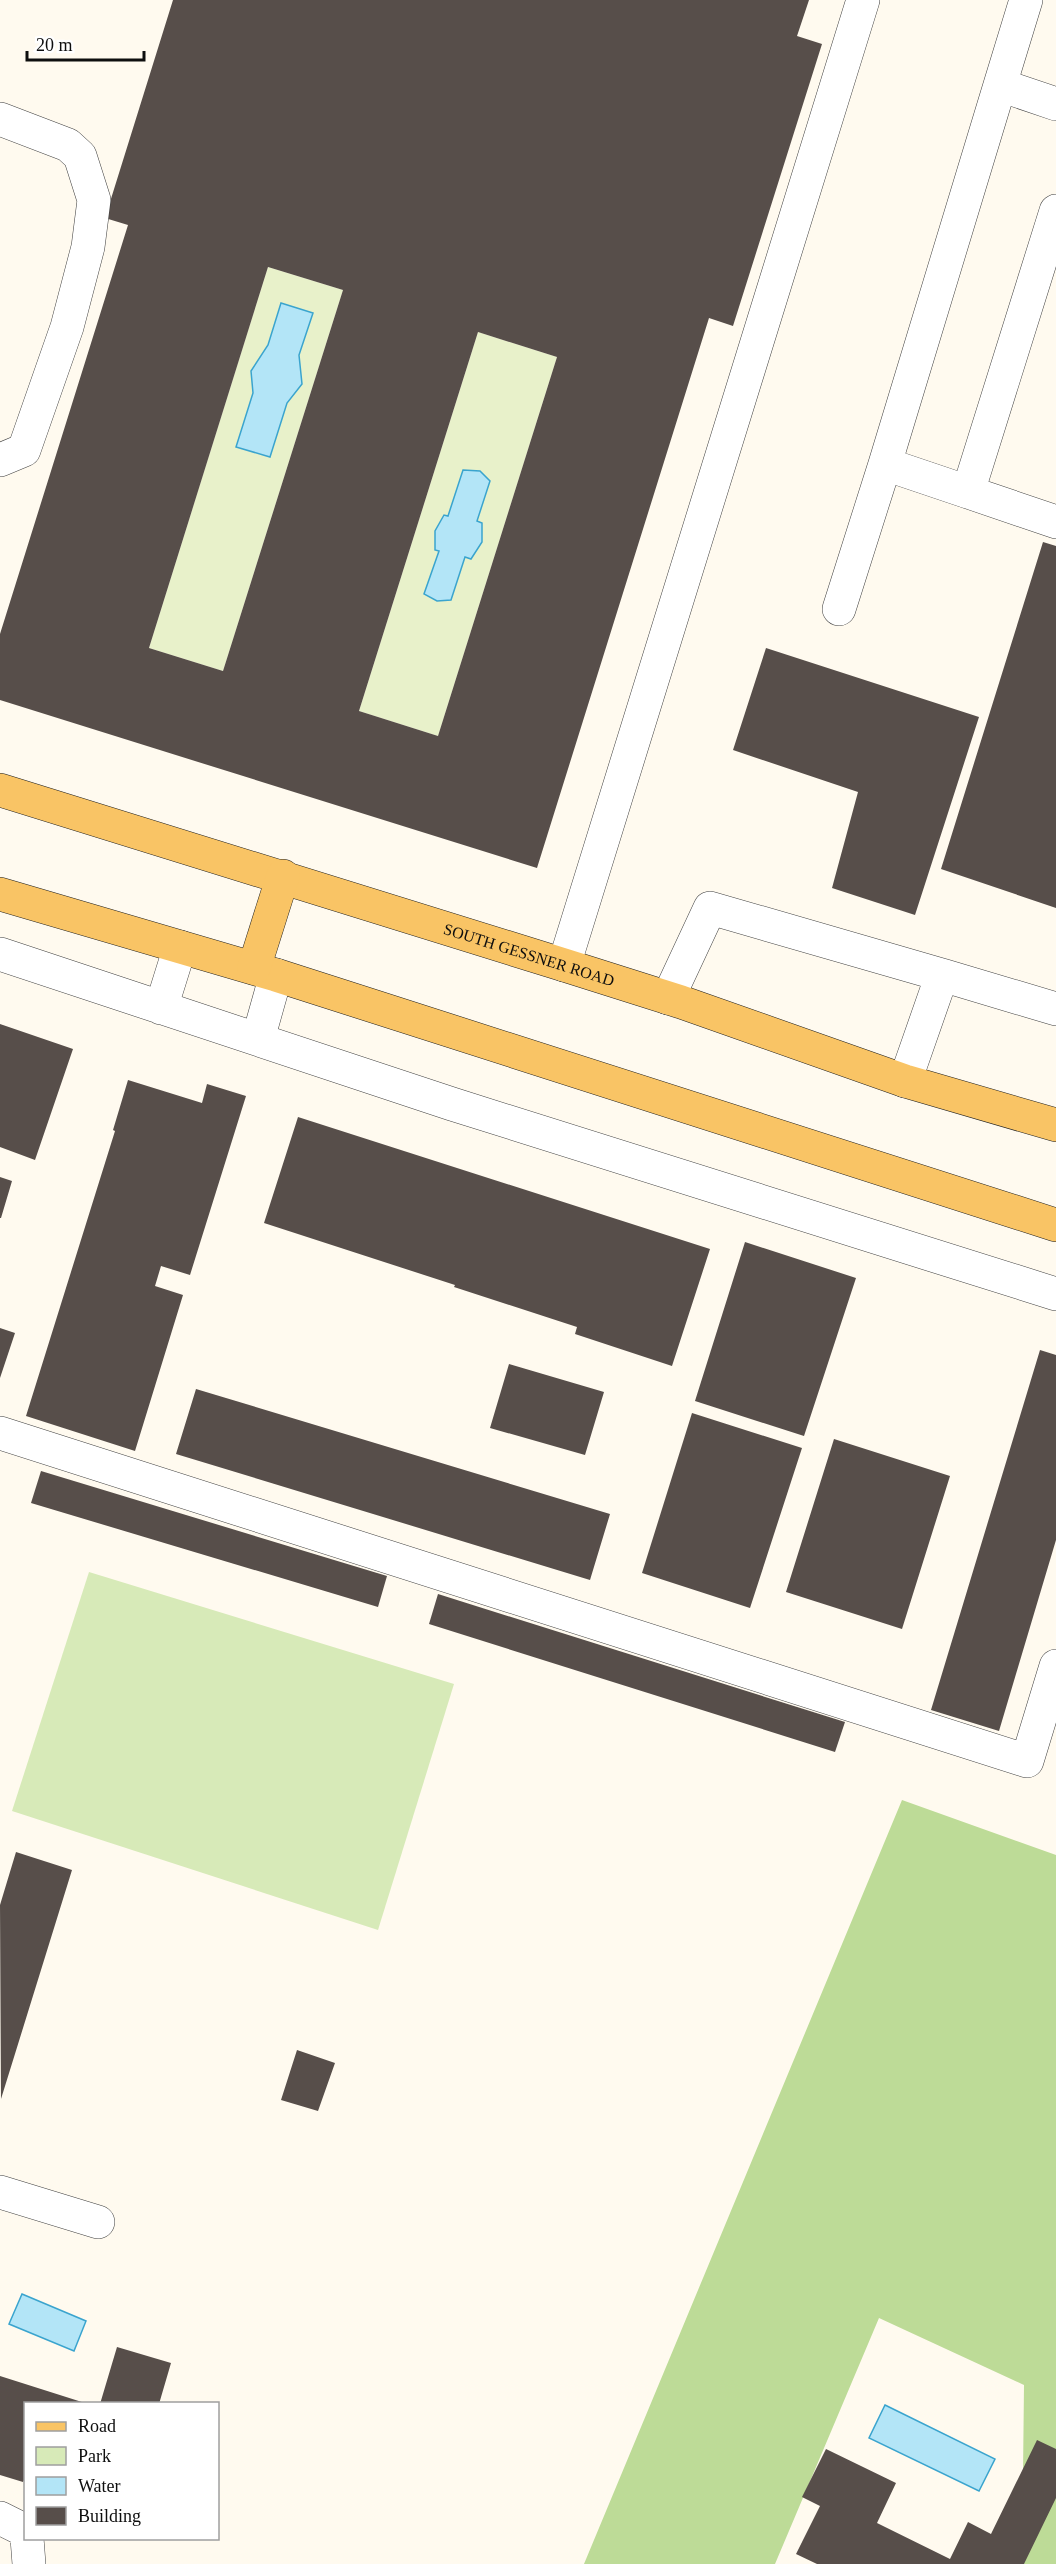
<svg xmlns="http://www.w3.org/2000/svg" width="1056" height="2564" font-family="'Times New Roman',serif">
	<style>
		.green { fill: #d7eab8 }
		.forest { fill: #bddb97 }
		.pitch { fill: #e8f1ca }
		.water { fill: #b3e5f7; stroke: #3aa4ce; stroke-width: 1.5 }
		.building { fill: #574e4a; fill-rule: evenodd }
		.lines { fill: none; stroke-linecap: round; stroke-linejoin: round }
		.minor-casing { stroke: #414141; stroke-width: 34 }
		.major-casing { stroke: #1f1f1f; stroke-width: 34 }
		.minor { stroke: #fff; stroke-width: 33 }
		.major { stroke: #f9c465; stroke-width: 33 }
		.labels { text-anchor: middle; stroke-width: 6; stroke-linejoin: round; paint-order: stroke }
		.street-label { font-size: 16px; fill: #0e0e0e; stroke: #fff }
	</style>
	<rect width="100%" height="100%" fill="#fffaef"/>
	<path class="green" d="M 89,1572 L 454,1684 L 378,1930 L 12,1811 Z"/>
	<path class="forest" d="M 902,1800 L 1056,1855 L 1056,2564 L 1022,2564 L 1024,2385 L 879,2318 L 775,2564 L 584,2564 Z"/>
	<path class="pitch" d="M 268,267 L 343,290 L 223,671 L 149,648 Z
		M 478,332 L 557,357 L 438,736 L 359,711 Z"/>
	<path class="water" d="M 281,303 L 313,313 L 299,355 L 302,384 L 287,403 L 270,457 L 236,447 L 253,393 L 251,371 L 268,345 Z
		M 463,470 L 480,471 L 490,481 L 477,521 L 482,523 L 482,542 L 471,559 L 465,557 L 451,600 L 437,601 L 424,594 L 439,551 L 435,550 L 435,531 L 444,515 L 448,516 Z
		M 22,2294 L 86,2321 L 74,2351 L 9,2324 Z
		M 885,2405 L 995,2459 L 979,2491 L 869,2438 Z"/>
	<path class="building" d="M 173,0 L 809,0 L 797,36 L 822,44 L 733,326 L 709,318 L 537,868 L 0,700 L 0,634 L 128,225 L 105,218 ZM 268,267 L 343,290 L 223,671 L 149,648 ZM 478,332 L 557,357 L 438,736 L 359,711 Z
		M 1043,542 L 1056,546 L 1056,908 L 941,869 Z
		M 766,648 L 979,717 L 915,915 L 832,888 L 858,792 L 733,750 Z
		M 0,1024 L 73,1049 L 35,1160 L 0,1147 Z
		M 128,1080 L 202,1103 L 207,1084 L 246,1096 L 190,1275 L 161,1266 L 155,1286 L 183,1295 L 135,1451 L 26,1416 L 115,1131 L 113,1130 Z
		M 298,1117 L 710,1249 L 672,1366 L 575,1334 L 577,1327 L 454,1287 L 455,1285 L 264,1223 Z
		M 0,1177 L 12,1181 L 1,1218 L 0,1218 Z
		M 745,1242 L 856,1278 L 804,1436 L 695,1401 Z
		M 0,1328 L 15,1333 L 0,1378 Z
		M 1040,1350 L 1056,1355 L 1056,1540 L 999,1731 L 931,1710 Z
		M 509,1364 L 604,1392 L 585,1455 L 490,1428 Z
		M 196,1389 L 610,1514 L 590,1580 L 176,1454 Z
		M 692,1413 L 802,1448 L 750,1608 L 642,1573 Z
		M 834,1439 L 950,1476 L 902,1629 L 786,1592 Z
		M 41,1471 L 387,1576 L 378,1607 L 31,1503 Z
		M 438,1594 L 845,1722 L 835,1752 L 429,1624 Z
		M 16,1852 L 72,1870 L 1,2099 L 0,1905 Z
		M 297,2050 L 335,2063 L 318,2111 L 281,2100 Z
		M 117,2347 L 171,2363 L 159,2404 L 100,2404 Z
		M 0,2376 L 85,2403 L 26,2404 L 26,2476 L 23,2482 L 0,2475 Z
		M 1037,2440 L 1056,2449 L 1056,2498 L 1024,2564 L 817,2564 L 796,2554 L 820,2506 L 802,2497 L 826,2449 L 896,2483 L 877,2523 L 950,2559 L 968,2522 L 991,2534 Z"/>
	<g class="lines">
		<g class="minor-casing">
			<path id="minor" d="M 1026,0 L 1000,85 L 1056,104
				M 0,119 L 68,145 L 80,156 L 94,200 L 88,247 L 67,327 L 24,450 L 0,460
				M 1056,211 L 968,492 L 1056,522
				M 968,492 L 885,464 L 1000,85
				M 839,609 L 885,464
				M 0,954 L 452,1104 L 1056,1294
				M 564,965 L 863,0
				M 668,998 L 710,908 L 942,975
				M 161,1008 L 180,947
				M 258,1039 L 276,975
				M 905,1081 L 942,975 L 1056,1009
				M 0,1433 L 1027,1761 L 1056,1666
				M 0,2192 L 98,2222
				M 0,2518 L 26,2531
				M 27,2538 L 29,2564"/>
		</g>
		<g class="major-casing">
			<g id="major">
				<path id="s1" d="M 0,790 L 564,965 L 681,1002 L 905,1081 L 1056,1125"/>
				<path d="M 0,894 L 276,975 L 1056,1225"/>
				<path d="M 254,968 L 283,876"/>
			</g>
		</g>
		<use href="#minor" class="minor"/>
		<use href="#major" class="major"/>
	</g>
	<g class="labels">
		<g class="street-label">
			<text dy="6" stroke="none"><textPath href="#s1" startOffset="554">SOUTH GESSNER ROAD</textPath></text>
		</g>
	</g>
	<rect x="24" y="2402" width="195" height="138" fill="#ffffff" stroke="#9f9f9f" stroke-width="1.5"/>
	<rect x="36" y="2422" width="30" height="9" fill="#f9c465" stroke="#9f9f9f" stroke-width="1.5"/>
	<text x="78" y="2432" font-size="18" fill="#0e0e0e">Road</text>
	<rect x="36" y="2447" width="30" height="18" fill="#d7eab8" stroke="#9f9f9f" stroke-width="1.5"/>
	<text x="78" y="2462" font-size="18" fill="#0e0e0e">Park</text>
	<rect x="36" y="2477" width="30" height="18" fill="#b3e5f7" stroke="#9f9f9f" stroke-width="1.5"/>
	<text x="78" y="2492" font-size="18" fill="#0e0e0e">Water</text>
	<rect x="36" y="2507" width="30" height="18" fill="#574e4a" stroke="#9f9f9f" stroke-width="1.5"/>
	<text x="78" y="2522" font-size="18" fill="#0e0e0e">Building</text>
	<path d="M27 51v9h117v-9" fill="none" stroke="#0e0e0e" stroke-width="3"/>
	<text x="36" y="51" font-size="18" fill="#0e0e0e" stroke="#ffffff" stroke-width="4.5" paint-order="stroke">20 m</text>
</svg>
